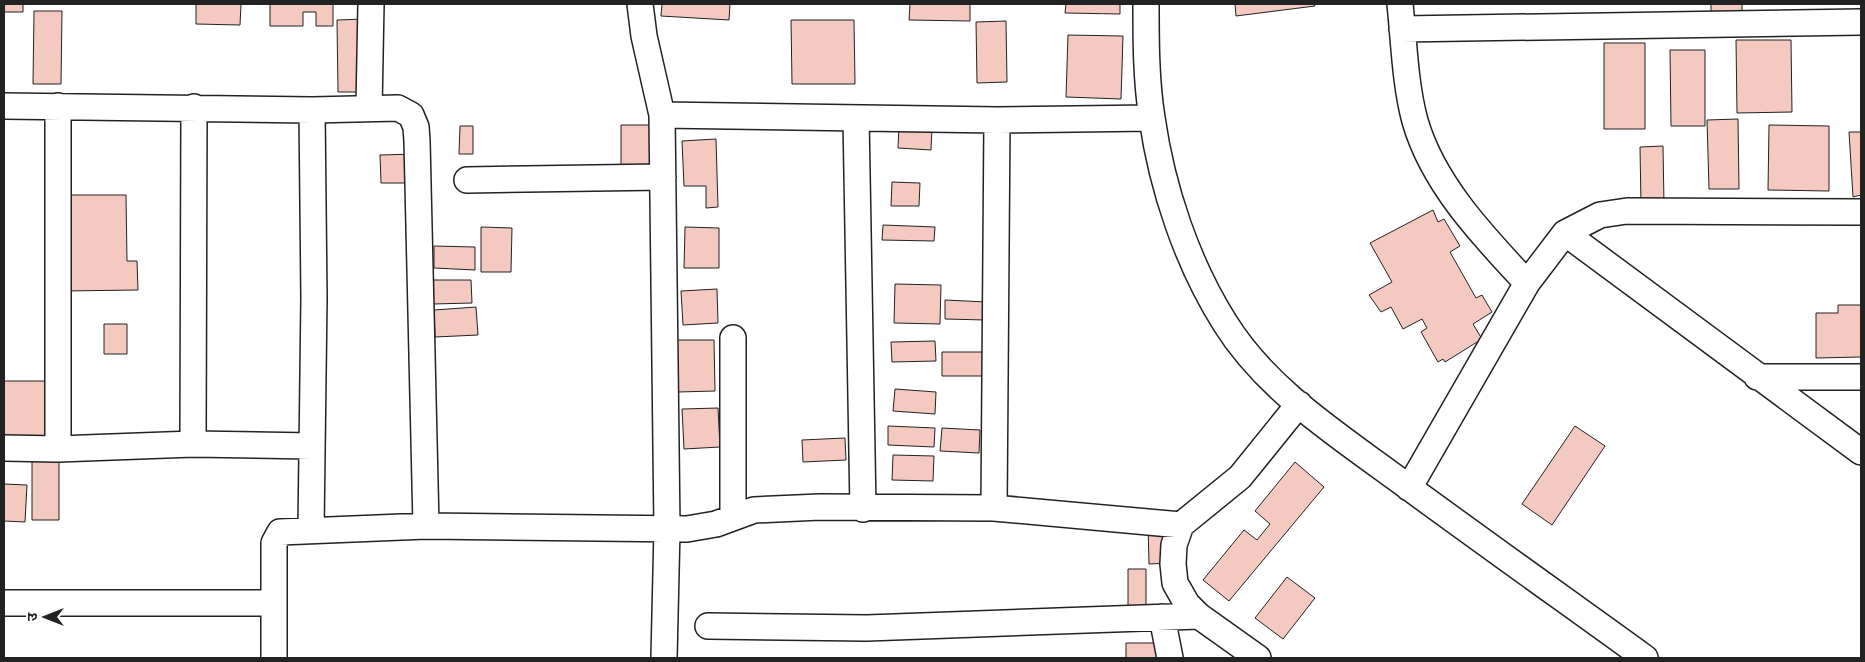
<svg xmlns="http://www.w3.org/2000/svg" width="1865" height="662" font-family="'Source Serif 4','Noto Sans Devanagari',serif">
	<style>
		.building { fill: #f3c9c0; stroke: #222 }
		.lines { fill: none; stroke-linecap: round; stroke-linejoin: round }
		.minor-casing { stroke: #222; stroke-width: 28 }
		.minor { stroke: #fff; stroke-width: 25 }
	</style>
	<rect width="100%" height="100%" fill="#fff"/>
	<path class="building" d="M 4,4 L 23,4 L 23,12 L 4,12 Z
		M 196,4 L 241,4 L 240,25 L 196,24 Z
		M 270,4 L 333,4 L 333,26 L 316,26 L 316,12 L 303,12 L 303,26 L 270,26 Z
		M 662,4 L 730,4 L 729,20 L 661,16 Z
		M 910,4 L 970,4 L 970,21 L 909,20 Z
		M 1066,4 L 1120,4 L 1120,14 L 1065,13 Z
		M 1235,4 L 1314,4 L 1315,6 L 1236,16 Z
		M 1711,4 L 1742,4 L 1742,17 L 1711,18 Z
		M 34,11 L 62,11 L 61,84 L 33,84 Z
		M 365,19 L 366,92 L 338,92 L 337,20 Z
		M 791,20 L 854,20 L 855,84 L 792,84 Z
		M 1006,21 L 1007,82 L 977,83 L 976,22 Z
		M 1068,35 L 1123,36 L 1121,99 L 1066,97 Z
		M 1736,40 L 1791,40 L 1792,112 L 1737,113 Z
		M 1604,43 L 1645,43 L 1645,129 L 1604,129 Z
		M 1670,50 L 1705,50 L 1705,126 L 1671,126 Z
		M 1738,119 L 1739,189 L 1709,189 L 1707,120 Z
		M 621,125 L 661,125 L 661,167 L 621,167 Z
		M 899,125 L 932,128 L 931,150 L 898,148 Z
		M 1769,125 L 1829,126 L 1829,191 L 1768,190 Z
		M 460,126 L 473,126 L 473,154 L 459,154 Z
		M 1849,132 L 1861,132 L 1861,195 L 1853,197 Z
		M 716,139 L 718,207 L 706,208 L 706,186 L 684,186 L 682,141 Z
		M 1663,146 L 1664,205 L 1641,206 L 1640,147 Z
		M 416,154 L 417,183 L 381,183 L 380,155 Z
		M 892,182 L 920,183 L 919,206 L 891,206 Z
		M 61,195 L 126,195 L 127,261 L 137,261 L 138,290 L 62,291 Z
		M 1433,210 L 1438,222 L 1444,219 L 1460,246 L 1450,252 L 1476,298 L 1482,295 L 1492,312 L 1473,324 L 1482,339 L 1445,362 L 1443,359 L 1438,362 L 1421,332 L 1427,328 L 1422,319 L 1403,329 L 1391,307 L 1381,312 L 1369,295 L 1392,282 L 1370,243 Z
		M 883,225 L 935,227 L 934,241 L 882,240 Z
		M 481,227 L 512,228 L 511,272 L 481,272 Z
		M 685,227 L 719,228 L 719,268 L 684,268 Z
		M 434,246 L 475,247 L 475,270 L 434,268 Z
		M 432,280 L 471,280 L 472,303 L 433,304 Z
		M 895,284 L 941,285 L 940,324 L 894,323 Z
		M 717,289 L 718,323 L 683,325 L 681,291 Z
		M 945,300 L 986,302 L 985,320 L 945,319 Z
		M 1838,305 L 1861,305 L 1861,357 L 1816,358 L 1816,313 L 1838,313 Z
		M 476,307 L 478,335 L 435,337 L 434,310 Z
		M 104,324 L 127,324 L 127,354 L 104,354 Z
		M 677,340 L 714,340 L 715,391 L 678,392 Z
		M 935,341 L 936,361 L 892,362 L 891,342 Z
		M 942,352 L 984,352 L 984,376 L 942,376 Z
		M 4,381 L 52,381 L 51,438 L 4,438 Z
		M 895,389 L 936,392 L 935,414 L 893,411 Z
		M 718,408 L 720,447 L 684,449 L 682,409 Z
		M 888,426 L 935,428 L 934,447 L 888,445 Z
		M 1575,426 L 1605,446 L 1552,525 L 1522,504 Z
		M 942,428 L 980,430 L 979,453 L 940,451 Z
		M 845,438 L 846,460 L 803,462 L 802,440 Z
		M 893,455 L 934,456 L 933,481 L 892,480 Z
		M 32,458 L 59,458 L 59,520 L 32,520 Z
		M 1295,462 L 1324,487 L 1229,601 L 1203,580 L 1244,530 L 1257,540 L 1270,524 L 1255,511 Z
		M 4,484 L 27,485 L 25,522 L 4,521 Z
		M 1148,526 L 1170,526 L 1170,563 L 1149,564 Z
		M 1128,569 L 1146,569 L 1146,606 L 1128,606 Z
		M 1287,577 L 1315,598 L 1283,639 L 1255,618 Z
		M 1126,643 L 1163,643 L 1163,658 L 1126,658 Z"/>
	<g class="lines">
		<g class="minor-casing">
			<path id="minor" d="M 640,4 L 644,36 L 662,115 L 667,529 L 664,658
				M 1146,4 C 1146,41 1146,80 1152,118 C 1162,188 1187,263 1225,323 C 1266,389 1335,433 1396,478 C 1479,539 1562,598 1645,658
				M 1400,4 C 1404,42 1405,84 1415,121 C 1433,184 1483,236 1527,283
				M 1402,29 L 1861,22
				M 4,106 L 312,110 L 398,108 L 411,115 L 416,127 L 417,141 L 426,526
				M 58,106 L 58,449
				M 369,108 L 371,4
				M 662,115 L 997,120 L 1152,118
				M 856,118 L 863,509
				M 467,180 L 663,177
				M 1565,233 L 1861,452
				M 733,338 L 733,517
				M 1757,377 L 1861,377
				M 193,444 L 194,107
				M 4,448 L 58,449 L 193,444 L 312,446
				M 1409,488 L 1527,283 L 1565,233 L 1600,215 L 1627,211 L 1861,212
				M 994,508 L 997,120
				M 311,530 L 314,298 L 312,110
				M 4,603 L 273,603
				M 1162,617 L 1170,658
				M 708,626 L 867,628 L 1199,616
				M 274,658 L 274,543 L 280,532 L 426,526 L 687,529 L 716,524 L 754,510 L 820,507 L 994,508 L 1181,525
				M 1258,658 L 1199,616 L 1187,604 L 1175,583 L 1173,564 L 1174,545 L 1181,525 L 1240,477 L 1299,404"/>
		</g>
		<use href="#minor" class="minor"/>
	</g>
	<rect width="1865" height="662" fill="none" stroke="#222222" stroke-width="10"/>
	<g transform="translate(45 617) rotate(270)" stroke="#ffffff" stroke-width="4" paint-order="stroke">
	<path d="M0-4L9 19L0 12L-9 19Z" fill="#222222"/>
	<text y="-8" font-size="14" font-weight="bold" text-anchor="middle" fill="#222222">उ</text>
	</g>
</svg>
